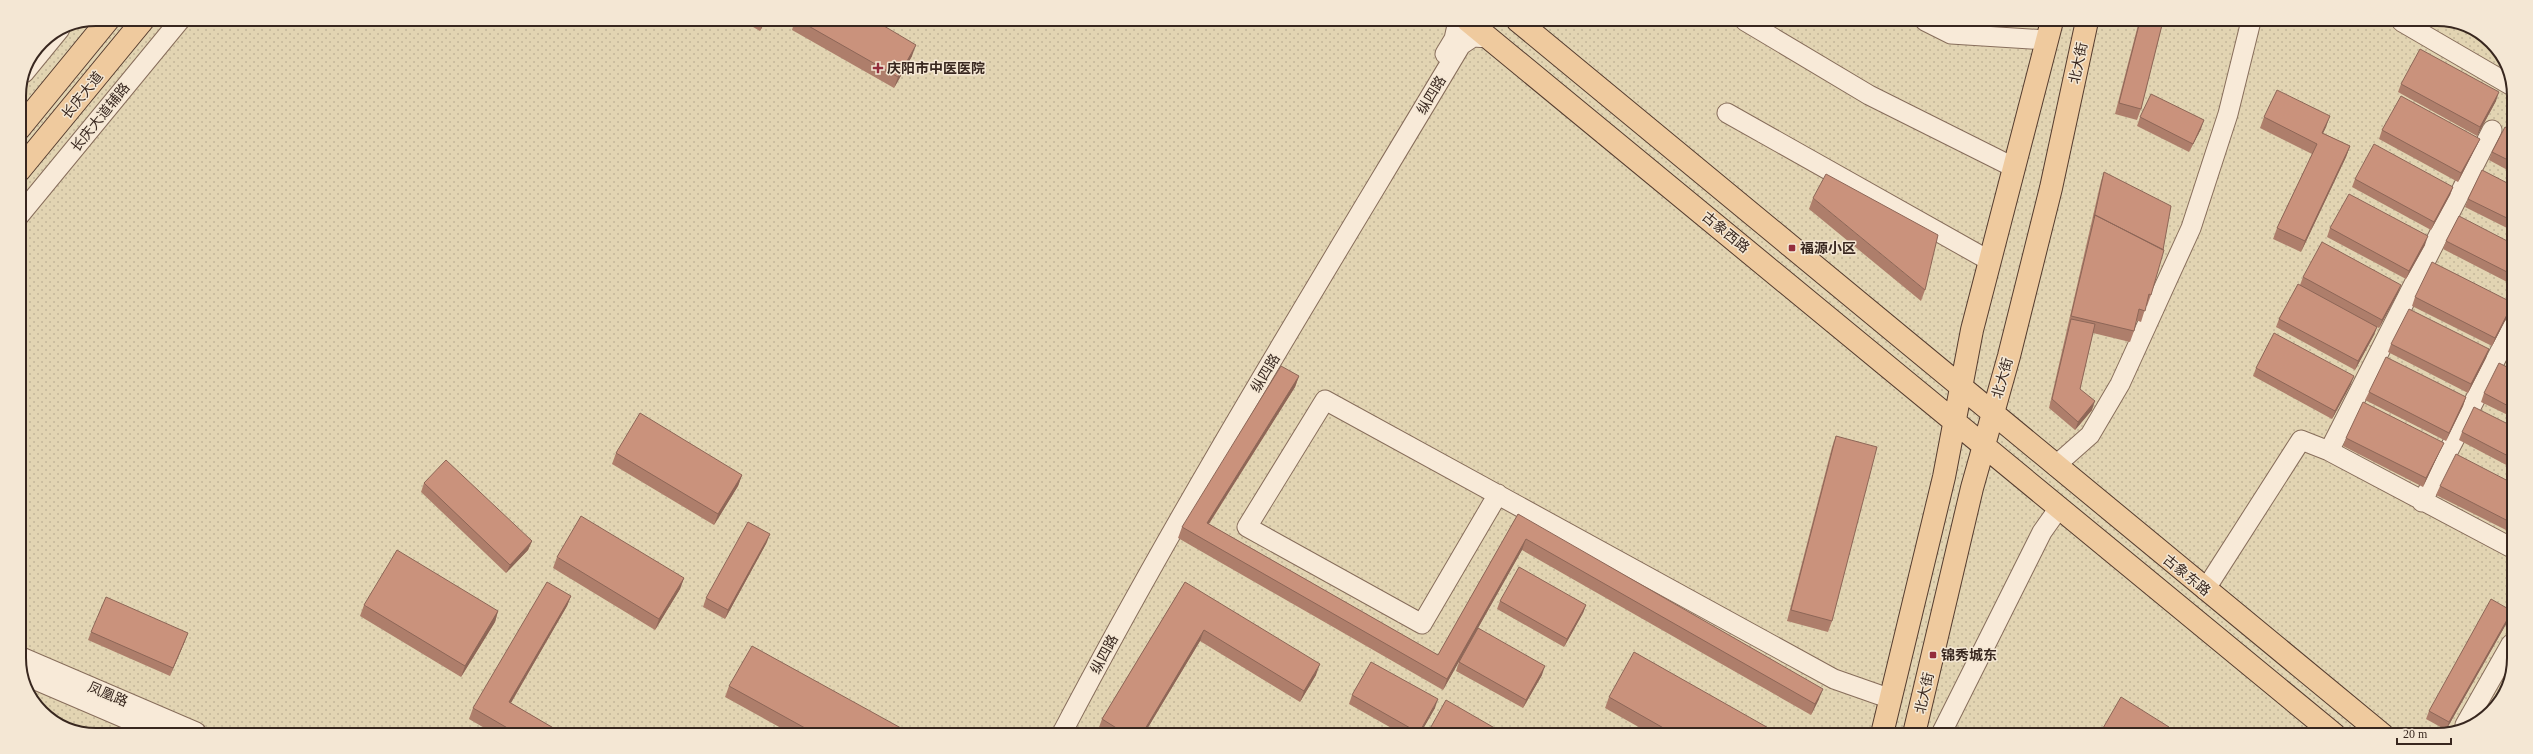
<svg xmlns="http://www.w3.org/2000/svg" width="2533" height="754" font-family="'Times New Roman','Noto Sans SC',serif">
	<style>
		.farmland { fill: url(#farmland-dots) }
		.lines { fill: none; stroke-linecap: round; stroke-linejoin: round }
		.minor-casing { stroke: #876d5b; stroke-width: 21 }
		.major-casing { stroke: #553c2f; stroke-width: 24 }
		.minor { stroke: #f8ead8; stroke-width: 19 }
		.major { stroke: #efca9e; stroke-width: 22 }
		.wall { fill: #ae7e6b }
		.shaded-wall { fill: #8d6657 }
		.building { fill: #ca927c; stroke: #8d6657 }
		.poi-dot { fill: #942d3c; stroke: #f4e7d4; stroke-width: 1.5 }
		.labels { text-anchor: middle; stroke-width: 3; stroke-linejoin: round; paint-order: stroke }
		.street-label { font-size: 14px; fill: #38271f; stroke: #f4e7d4 }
		.poi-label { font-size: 14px; font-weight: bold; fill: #38271f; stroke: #f4e7d4; text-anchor: start }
		.rim { fill: none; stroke: #38271f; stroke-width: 2 }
	</style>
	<defs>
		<pattern id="farmland-dots" width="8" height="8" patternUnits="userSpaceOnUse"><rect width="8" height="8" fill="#e2d4b2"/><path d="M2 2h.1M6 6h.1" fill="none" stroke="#c3b699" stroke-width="1.8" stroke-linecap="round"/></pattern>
	</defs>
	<rect width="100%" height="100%" fill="#eddbc5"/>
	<path class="farmland" d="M 96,19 L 2457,22 L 2495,45 L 2514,91 L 2511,678 L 2484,719 L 2437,735 L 76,732 L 35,705 L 19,663 L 19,96 L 25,66 L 67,25 Z"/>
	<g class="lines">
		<g class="minor-casing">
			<path id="minor" d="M 1745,21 L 1869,95 L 2013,167
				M 1925,21 L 1951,34 L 2047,40
				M 2402,22 L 2512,86
				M 1445,54 L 1454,39 L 1458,21
				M 24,73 L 60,29
				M 1727,113 L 1990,261
				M 19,216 L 181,19
				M 2329,451 L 2512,548
				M 2055,466 L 2090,435 L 2120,384 L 2191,228 L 2228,114 L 2251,21
				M 1498,494 L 1422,624 L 1247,527 L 1325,400 L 1834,679 L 1891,699
				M 2422,502 L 2513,326
				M 2205,590 L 2301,440 L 2329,451 L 2492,130
				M 19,656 L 196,732
				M 24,675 L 157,732
				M 2465,725 L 2511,644
				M 1062,733 C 1185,498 1325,273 1461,45 L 1473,37 L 1489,38
				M 1941,734 L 2042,532 L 2059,508"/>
		</g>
		<g class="major-casing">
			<path id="major" d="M 1468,21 L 2335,735
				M 1518,21 L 2383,735
				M 19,129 L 109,19
				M 19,171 L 144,19
				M 1882,734 L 1944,477 L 1972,330 L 2052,21
				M 1914,734 L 1972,488 L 2009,356 L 2051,188 L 2087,21"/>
		</g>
		<use href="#minor" class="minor"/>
		<use href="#major" class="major"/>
	</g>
	<path class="wall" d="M 741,20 L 766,20 L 760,31 Z
		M 795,20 L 874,20 L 912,56 L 894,88 L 792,30 Z
		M 2139,21 L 2163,21 L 2141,109 L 2137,120 L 2115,114 Z
		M 2401,84 L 2496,101 L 2477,136 L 2398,92 Z
		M 2140,117 L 2201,129 L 2189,152 L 2137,126 Z
		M 2264,117 L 2326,127 L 2323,133 L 2350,146 L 2346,157 L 2301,252 L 2273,239 L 2277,228 L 2312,154 L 2260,128 Z
		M 2382,130 L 2480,139 L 2476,147 L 2458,182 L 2379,139 Z
		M 2514,131 L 2513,173 L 2489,160 L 2492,152 Z
		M 2104,172 L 2151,295 L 2147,306 L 2146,306 L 2141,322 L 2136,320 L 2134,331 L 2130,342 L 2093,333 L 2080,389 L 2092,410 L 2075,430 L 2049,408 L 2101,181 Z
		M 2355,179 L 2453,187 L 2450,195 L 2431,230 L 2352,187 Z
		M 2513,186 L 2513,231 L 2465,207 L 2468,199 Z
		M 1813,198 L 1925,290 L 1921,301 L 1809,209 Z
		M 2330,228 L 2425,245 L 2406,279 L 2327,237 Z
		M 2446,241 L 2513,244 L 2513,285 L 2443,249 Z
		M 2303,277 L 2398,293 L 2379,328 L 2377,327 L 2374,335 L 2355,370 L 2276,327 L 2279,319 L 2300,285 Z
		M 2415,297 L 2513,303 L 2510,311 L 2492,346 L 2412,306 Z
		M 2513,340 L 2513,357 L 2507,354 Z
		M 2391,344 L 2489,349 L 2486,358 L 2468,393 L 2388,352 Z
		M 2256,368 L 2351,384 L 2332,419 L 2253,376 Z
		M 2513,370 L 2512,417 L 2481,402 L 2484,393 Z
		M 1299,376 L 1295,387 L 1209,524 L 1438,655 L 1518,514 L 1819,699 L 1811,715 L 1522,550 L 1478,628 L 1542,675 L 1523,708 L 1456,671 L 1459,662 L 1477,629 L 1443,690 L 1178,538 L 1182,527 Z
		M 2369,392 L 2466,397 L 2463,406 L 2446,441 L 2365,400 Z
		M 2512,426 L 2512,468 L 2459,440 L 2462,432 Z
		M 1836,436 L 1832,621 L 1828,632 L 1787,621 L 1832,447 Z
		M 2346,438 L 2444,443 L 2440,451 L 2423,487 L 2343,446 Z
		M 616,453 L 742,475 L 738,486 L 714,525 L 612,464 Z
		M 424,483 L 532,541 L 528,550 L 506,573 L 421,492 Z
		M 2512,483 L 2512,533 L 2436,495 L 2440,486 Z
		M 767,542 L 725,619 L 703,607 L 706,598 Z
		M 557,557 L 684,578 L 680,589 L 655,630 L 553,568 Z
		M 1185,582 L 1316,675 L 1300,702 L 1200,641 L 1144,734 L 1104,733 L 1098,730 L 1102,719 Z
		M 571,596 L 567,606 L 511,703 L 562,733 L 493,733 L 469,719 L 473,708 Z
		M 1500,601 L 1586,605 L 1583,613 L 1564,647 L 1497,609 Z
		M 364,605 L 498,611 L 495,622 L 461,677 L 360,616 Z
		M 2509,619 L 2446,730 L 2426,719 L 2429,711 Z
		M 91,632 L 185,641 L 170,676 L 88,640 Z
		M 2511,678 L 2501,693 L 2500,692 L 2504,682 Z
		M 729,686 L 910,733 L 790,733 L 725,697 Z
		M 1352,695 L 1435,708 L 1420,734 L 1402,734 L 1349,704 Z
		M 1609,697 L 1779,734 L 1651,734 L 1605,708 Z"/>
	<path class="shaded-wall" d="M 764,20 L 766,20 L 760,31 Z
		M 916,45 L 912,56 L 894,88 L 898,77 Z
		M 2499,92 L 2496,101 L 2477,136 L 2480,127 Z
		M 2330,116 L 2326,127 L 2318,144 L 2322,133 Z
		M 2204,120 L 2201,129 L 2189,152 L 2193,144 Z
		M 2480,139 L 2476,147 L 2458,182 L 2461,173 Z
		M 2350,146 L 2346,157 L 2301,252 L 2305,241 Z
		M 2453,187 L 2450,195 L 2431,230 L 2434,222 Z
		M 2428,236 L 2425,245 L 2406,279 L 2409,271 Z
		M 2401,285 L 2398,293 L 2379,328 L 2382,320 Z
		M 2513,303 L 2510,311 L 2492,346 L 2495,338 Z
		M 2377,327 L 2374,335 L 2355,370 L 2358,361 Z
		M 2489,349 L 2486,358 L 2468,393 L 2471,384 Z
		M 1299,376 L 1295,387 L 1203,533 L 1207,523 Z
		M 2354,376 L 2351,384 L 2332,419 L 2335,411 Z
		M 2466,397 L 2463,406 L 2446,441 L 2449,433 Z
		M 2095,401 L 2092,410 L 2075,430 L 2078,422 Z
		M 2444,443 L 2440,451 L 2423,487 L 2426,478 Z
		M 742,475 L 738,486 L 714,525 L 718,514 Z
		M 770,534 L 767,542 L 725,619 L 728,610 Z
		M 1526,539 L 1522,550 L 1443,690 L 1447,679 Z
		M 532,541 L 528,550 L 506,573 L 510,565 Z
		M 684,578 L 680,589 L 655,630 L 659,619 Z
		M 571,596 L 567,606 L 505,713 L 509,702 Z
		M 1586,605 L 1583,613 L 1564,647 L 1567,639 Z
		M 498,611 L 495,622 L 461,677 L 465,666 Z
		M 2512,611 L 2509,619 L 2446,730 L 2449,722 Z
		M 1204,630 L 1200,641 L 1144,734 L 1142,734 Z
		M 188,633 L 185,641 L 170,676 L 173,668 Z
		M 1320,664 L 1316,675 L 1300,702 L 1304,691 Z
		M 1545,666 L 1542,675 L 1523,708 L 1526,700 Z
		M 1823,689 L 1819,699 L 1811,715 L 1815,704 Z
		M 1438,699 L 1435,708 L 1420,734 L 1419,734 Z
		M 2169,727 L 2166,735 L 2164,735 Z"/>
	<path class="building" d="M 798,20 L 874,20 L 916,45 L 898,77 Z
		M 2140,21 L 2163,21 L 2141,109 L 2119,103 Z
		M 2420,49 L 2499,92 L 2480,127 L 2401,84 Z
		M 2277,90 L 2330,116 L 2322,133 L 2350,146 L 2305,241 L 2277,228 L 2317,144 L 2264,117 Z
		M 2151,94 L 2204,120 L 2193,144 L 2140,117 Z
		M 2401,96 L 2480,139 L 2461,173 L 2382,130 Z
		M 2505,127 L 2514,131 L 2514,163 L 2492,152 Z
		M 2374,144 L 2453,187 L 2434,222 L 2355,179 Z
		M 2482,170 L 2513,186 L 2513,221 L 2468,199 Z
		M 2104,172 L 2171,206 L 2163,250 L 2095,215 L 2094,218 Z
		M 1826,174 L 1938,235 L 1925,290 L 1813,198 Z
		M 2349,194 L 2428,236 L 2409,271 L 2330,228 Z
		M 2095,215 L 2164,250 L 2151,295 L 2149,294 L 2145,311 L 2139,309 L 2134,331 L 2071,316 Z
		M 2459,216 L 2513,244 L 2513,275 L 2446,241 Z
		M 2322,242 L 2401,285 L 2382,320 L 2303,277 Z
		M 2432,262 L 2513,303 L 2495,338 L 2415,297 Z
		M 2298,284 L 2377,327 L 2358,361 L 2279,319 Z
		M 2409,309 L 2489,349 L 2471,384 L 2391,344 Z
		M 2071,319 L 2095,324 L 2080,389 L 2095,401 L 2078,422 L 2052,399 Z
		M 2274,333 L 2354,376 L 2335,411 L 2256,368 Z
		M 2513,340 L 2513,347 L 2510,346 Z
		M 2386,357 L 2466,397 L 2449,433 L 2369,392 Z
		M 2499,363 L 2513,370 L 2512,408 L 2484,393 Z
		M 1281,366 L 1299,376 L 1207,523 L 1438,655 L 1518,514 L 1823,689 L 1815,704 L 1526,539 L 1447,679 L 1182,527 Z
		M 2363,402 L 2444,443 L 2426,478 L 2346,438 Z
		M 2474,407 L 2512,426 L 2512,458 L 2462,432 Z
		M 640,413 L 742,475 L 718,514 L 616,453 Z
		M 1836,436 L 1877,447 L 1832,621 L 1791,610 Z
		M 2456,454 L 2512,483 L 2512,523 L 2440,486 Z
		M 446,460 L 532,541 L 510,565 L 424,483 Z
		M 581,516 L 684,578 L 659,619 L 557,557 Z
		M 748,522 L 770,534 L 728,610 L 706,598 Z
		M 397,550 L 498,611 L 465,666 L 364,605 Z
		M 1519,567 L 1586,605 L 1567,639 L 1500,601 Z
		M 547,582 L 571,596 L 509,702 L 562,733 L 516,733 L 473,708 Z
		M 1185,582 L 1320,664 L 1304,691 L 1204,630 L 1142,734 L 1126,734 L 1102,719 Z
		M 106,597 L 188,633 L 173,668 L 91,632 Z
		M 2491,599 L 2512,611 L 2449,722 L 2429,711 Z
		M 1478,628 L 1545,666 L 1526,700 L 1459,662 Z
		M 752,646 L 910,733 L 814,733 L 729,686 Z
		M 1634,652 L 1779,734 L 1674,734 L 1609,697 Z
		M 1371,662 L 1438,699 L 1419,733 L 1352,695 Z
		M 2511,668 L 2511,678 L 2507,684 L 2504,682 Z
		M 2121,697 L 2169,727 L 2164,735 L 2099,735 Z
		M 1446,700 L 1505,734 L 1427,734 Z"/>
	<g class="poi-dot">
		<path d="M876 62h4v4h4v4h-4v4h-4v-4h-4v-4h4z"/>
		<rect x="1788" y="244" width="8" height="8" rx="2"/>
		<rect x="1929" y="651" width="8" height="8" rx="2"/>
	</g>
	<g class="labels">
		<g class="street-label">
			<text transform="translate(2078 63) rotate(-78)" y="5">北大街</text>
			<text transform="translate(82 95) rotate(-51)" y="5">长庆大道</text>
			<text transform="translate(1431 95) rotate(-59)" y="5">纵四路</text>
			<text transform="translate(100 117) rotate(-51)" y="5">长庆大道辅路</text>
			<text transform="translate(1726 232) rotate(39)" y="5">古象西路</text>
			<text transform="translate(1265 373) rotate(-59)" y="5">纵四路</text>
			<text transform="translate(2002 378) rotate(-74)" y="5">北大街</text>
			<text transform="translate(2187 575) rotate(39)" y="5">古象东路</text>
			<text transform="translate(1104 654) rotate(-62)" y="5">纵四路</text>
			<text transform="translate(1924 693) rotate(-77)" y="5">北大街</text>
			<text transform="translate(108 694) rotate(23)" y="5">凤凰路</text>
		</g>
		<g class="poi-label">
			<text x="887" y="73">庆阳市中医医院</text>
			<text x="1800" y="253">福源小区</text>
			<text x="1941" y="660">锦秀城东</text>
		</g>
	</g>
	<path d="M0 0H2533V754H0ZM96 26H2437A70 70 0 0 1 2507 96V658A70 70 0 0 1 2437 728H96A70 70 0 0 1 26 658V96A70 70 0 0 1 96 26Z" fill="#f4e7d4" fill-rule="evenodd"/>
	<path class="rim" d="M96 26H2437A70 70 0 0 1 2507 96V658A70 70 0 0 1 2437 728H96A70 70 0 0 1 26 658V96A70 70 0 0 1 96 26Z"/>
	<path d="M2397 738v6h54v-6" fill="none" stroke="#38271f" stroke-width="2"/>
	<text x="2403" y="738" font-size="12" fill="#38271f" stroke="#f4e7d4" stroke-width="3" paint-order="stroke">20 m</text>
</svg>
